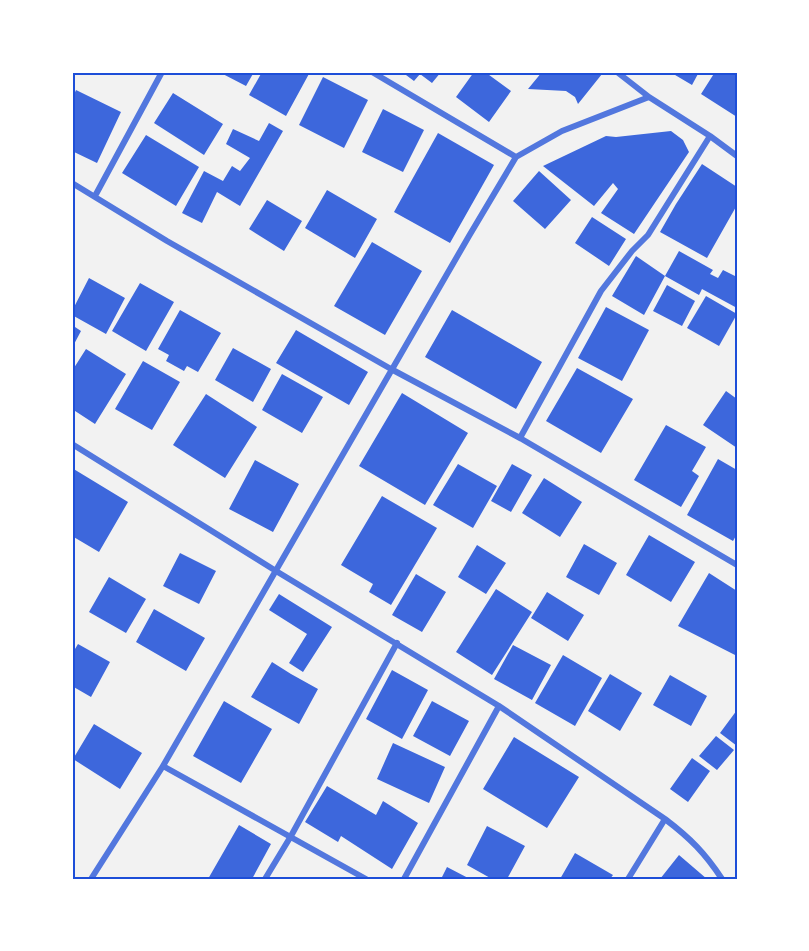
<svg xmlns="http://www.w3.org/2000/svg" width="809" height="951" font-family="'PT Serif',serif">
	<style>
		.building { fill: #3d67dc }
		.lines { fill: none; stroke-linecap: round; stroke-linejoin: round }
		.minor { stroke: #5277de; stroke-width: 6 }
		.neatline { fill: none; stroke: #1d4ed8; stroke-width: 2 }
	</style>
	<rect width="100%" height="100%" fill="#f2f2f2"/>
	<path class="building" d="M 219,72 L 254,72 L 246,86 Z
		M 262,72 L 310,72 L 286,116 L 249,95 Z
		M 402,72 L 441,72 L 432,83 L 420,74 L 414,81 Z
		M 474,72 L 485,72 L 511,91 L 489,122 L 456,97 Z
		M 542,72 L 600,72 L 602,74 L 578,104 L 575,97 L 566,91 L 528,89 Z
		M 670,72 L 699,72 L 692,85 Z
		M 715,72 L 737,72 L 737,117 L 701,94 Z
		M 323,77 L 368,100 L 344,148 L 299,125 Z
		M 76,90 L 121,112 L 97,163 L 72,151 L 72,99 Z
		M 173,93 L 223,124 L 204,155 L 154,123 Z
		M 383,109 L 424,130 L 403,172 L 362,152 Z
		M 269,123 L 283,131 L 240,206 L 217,192 L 202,223 L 182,213 L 204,171 L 223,181 L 232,166 L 240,171 L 250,158 L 226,144 L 233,129 L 259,141 Z
		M 671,131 L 683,140 L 689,152 L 634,234 L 601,213 L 618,189 L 613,183 L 594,206 L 543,166 L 606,136 L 616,137 Z
		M 438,133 L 494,165 L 450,243 L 394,212 Z
		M 146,135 L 199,167 L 176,206 L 122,173 Z
		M 702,164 L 737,187 L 737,205 L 707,258 L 660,232 L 676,204 Z
		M 539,171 L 571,200 L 545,229 L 513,201 Z
		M 327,190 L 377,219 L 355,258 L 305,228 Z
		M 267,200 L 302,221 L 284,251 L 249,229 Z
		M 592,217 L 626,239 L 609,266 L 575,243 Z
		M 372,242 L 422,271 L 385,335 L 334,306 Z
		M 679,251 L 713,270 L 710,274 L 718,278 L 723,270 L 737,277 L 737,308 L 702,289 L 699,295 L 665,276 Z
		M 636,256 L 665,276 L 644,315 L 612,296 Z
		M 89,278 L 125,298 L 106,334 L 72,315 L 72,311 Z
		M 140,283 L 174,302 L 146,351 L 112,331 Z
		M 667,285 L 695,301 L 682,326 L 653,311 Z
		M 706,296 L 737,314 L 719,346 L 687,328 Z
		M 606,307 L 649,330 L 622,381 L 578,358 Z
		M 180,310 L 221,333 L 198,372 L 187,366 L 184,371 L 166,361 L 169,355 L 158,349 Z
		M 452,310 L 542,362 L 516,409 L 425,357 Z
		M 72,325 L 81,331 L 72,348 Z
		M 296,330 L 368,372 L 349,405 L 276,363 Z
		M 233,348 L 271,369 L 253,402 L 215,380 Z
		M 86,349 L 126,374 L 95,424 L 72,409 L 72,371 Z
		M 143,361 L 180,382 L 152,430 L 115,409 Z
		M 577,368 L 633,399 L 601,453 L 546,421 Z
		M 282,374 L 323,397 L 302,433 L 262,410 Z
		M 726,391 L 737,399 L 737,448 L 703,425 Z
		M 402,393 L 468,433 L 425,505 L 359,466 Z
		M 206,394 L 257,427 L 225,478 L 173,445 Z
		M 666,425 L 706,447 L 692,471 L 699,476 L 681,507 L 634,480 Z
		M 718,459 L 737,470 L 737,534 L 733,541 L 687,515 Z
		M 255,460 L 299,484 L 273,532 L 229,509 Z
		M 458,464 L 497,486 L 473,528 L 433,505 Z
		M 512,464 L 532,475 L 511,512 L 491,501 Z
		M 72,468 L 128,502 L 99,552 L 72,536 Z
		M 544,478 L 582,502 L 560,537 L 522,513 Z
		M 382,496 L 437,528 L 391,605 L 369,592 L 373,584 L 341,565 Z
		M 649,535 L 695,562 L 671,602 L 626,575 Z
		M 584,544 L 617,563 L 599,595 L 566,577 Z
		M 477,545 L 506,563 L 486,594 L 458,577 Z
		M 180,553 L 216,571 L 199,604 L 163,586 Z
		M 709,573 L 737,591 L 737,656 L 678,626 Z
		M 416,574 L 446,592 L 422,632 L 392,615 Z
		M 109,577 L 146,599 L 126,633 L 89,612 Z
		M 496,589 L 532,612 L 492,675 L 456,652 Z
		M 547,592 L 584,615 L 568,641 L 531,618 Z
		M 279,594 L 332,627 L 303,672 L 289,663 L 307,634 L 269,610 Z
		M 154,609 L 205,638 L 186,671 L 136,642 Z
		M 78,644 L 110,662 L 91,697 L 72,686 L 72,654 Z
		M 513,645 L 551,665 L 532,700 L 494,679 Z
		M 563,655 L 602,678 L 575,726 L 535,703 Z
		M 272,662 L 291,674 L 318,689 L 299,724 L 251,697 Z
		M 392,670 L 428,690 L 402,739 L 366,719 Z
		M 610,674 L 642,693 L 620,731 L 588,711 Z
		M 670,675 L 707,696 L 691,726 L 653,705 Z
		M 224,701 L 272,729 L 241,783 L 193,756 Z
		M 432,701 L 469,721 L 450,756 L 413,736 Z
		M 737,710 L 737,746 L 720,733 Z
		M 94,724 L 142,753 L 120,789 L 73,759 Z
		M 716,736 L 734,750 L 717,770 L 699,756 Z
		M 514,737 L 579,777 L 547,828 L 483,789 Z
		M 393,743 L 445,767 L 429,803 L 377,779 Z
		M 692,758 L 710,771 L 688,802 L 670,789 Z
		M 327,786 L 376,815 L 383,801 L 418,823 L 392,869 L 341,836 L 338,842 L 305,822 Z
		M 239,825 L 271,844 L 252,879 L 208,879 Z
		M 487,826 L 525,846 L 507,879 L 492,879 L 467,865 Z
		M 575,853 L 613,875 L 610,879 L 560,879 Z
		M 679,855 L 707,879 L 660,879 Z
		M 447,867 L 470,879 L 441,879 Z"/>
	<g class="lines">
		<path class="minor" d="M 372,72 L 516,157
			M 617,72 L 649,97 L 710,136 L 737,156
			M 72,183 L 167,241 L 391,369 L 520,438 L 737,565
			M 95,196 L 162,72
			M 520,438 L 601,291 L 632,251 L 648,235 L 710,136
			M 72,444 L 276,571 L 499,706 L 665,819 C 690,838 705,853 722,879
			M 163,766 L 366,879
			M 91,879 L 163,766 L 469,236 L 516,157 L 562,131 L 649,97
			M 265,879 L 291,836 L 397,643
			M 404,879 L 499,706
			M 628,879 L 665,819"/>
	</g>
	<rect width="809" height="951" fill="none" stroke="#ffffff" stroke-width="147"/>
	<rect x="74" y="74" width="662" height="804" class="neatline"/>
</svg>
